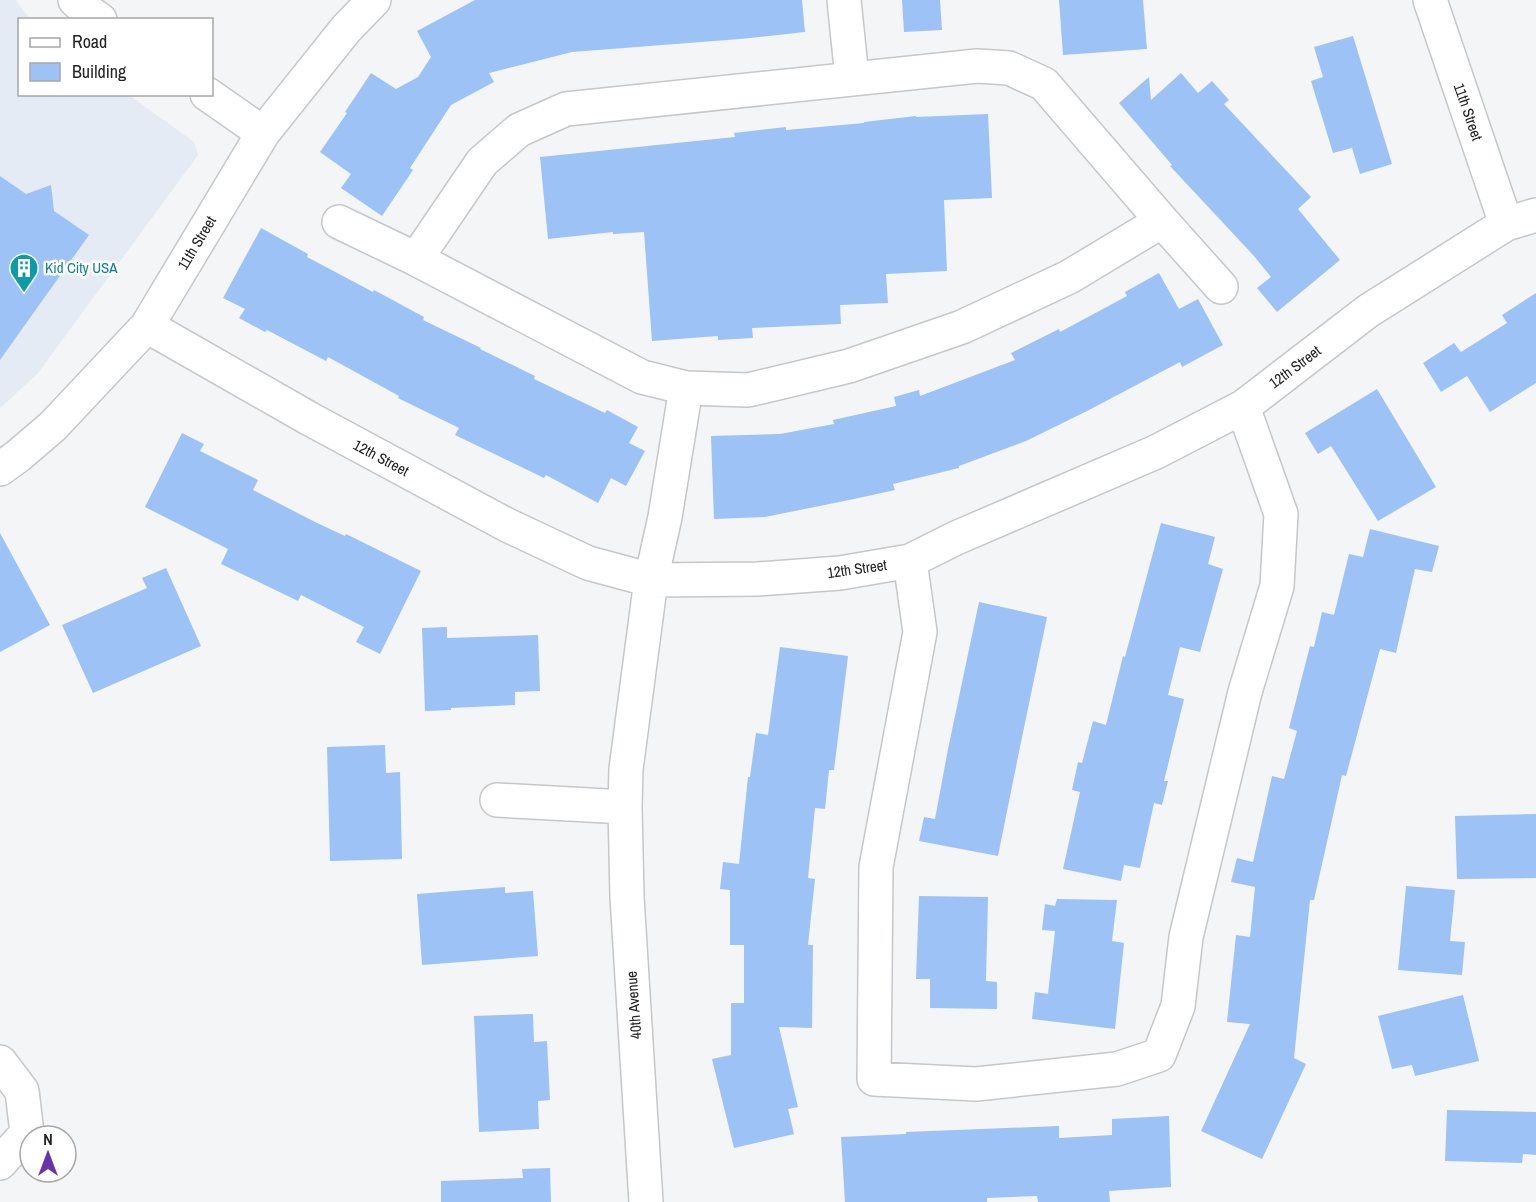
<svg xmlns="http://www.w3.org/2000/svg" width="1536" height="1202" font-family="'Archivo Narrow',sans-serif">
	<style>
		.built { fill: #e5ebf4 }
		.building { fill: #9cc2f6 }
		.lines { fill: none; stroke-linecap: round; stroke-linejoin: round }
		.minor-casing { stroke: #c5c7c9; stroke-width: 36 }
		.minor { stroke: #fff; stroke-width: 33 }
		.labels { text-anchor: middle; stroke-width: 5; stroke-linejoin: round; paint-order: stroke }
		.street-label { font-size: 15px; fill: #222223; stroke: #fff }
		.culture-label { font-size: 15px; fill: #0d838f; stroke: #fff; text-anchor: start }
	</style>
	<rect width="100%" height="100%" fill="#f3f5f7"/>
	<path class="built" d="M 0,0 L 15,0 L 30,19 L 20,20 L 20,94 L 129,95 L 194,142 L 198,155 L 38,373 L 0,408 Z"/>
	<path class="building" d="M 475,0 L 802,0 L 805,32 L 740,39 L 572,52 L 489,73 L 494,82 L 451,105 L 410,168 L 413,170 L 382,216 L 341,188 L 351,174 L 320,152 L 347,113 L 345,112 L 371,73 L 396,89 L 418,77 L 431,57 L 417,31 Z
		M 902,0 L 940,0 L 942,30 L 904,32 Z
		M 1059,0 L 1143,0 L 1147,49 L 1063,55 Z
		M 1353,36 L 1392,164 L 1360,174 L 1352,148 L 1333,153 L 1311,81 L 1323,77 L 1314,47 Z
		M 1181,73 L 1198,93 L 1212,81 L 1229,100 L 1224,104 L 1311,197 L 1298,209 L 1340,260 L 1277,312 L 1257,288 L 1271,277 L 1254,256 L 1170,166 L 1172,165 L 1119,103 L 1149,77 L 1151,100 Z
		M 988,114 L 992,198 L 944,200 L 947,271 L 886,274 L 888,303 L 840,305 L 841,324 L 752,328 L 753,338 L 718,340 L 718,336 L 652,341 L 644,232 L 613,234 L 613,232 L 548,239 L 540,157 L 735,137 L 734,133 L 786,127 L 786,130 L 864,123 L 864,122 L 916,116 L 916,117 Z
		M 0,176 L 26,194 L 51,185 L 54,211 L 89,235 L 0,360 Z
		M 261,228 L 308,254 L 307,257 L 373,292 L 374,290 L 424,317 L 423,320 L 481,348 L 480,349 L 535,376 L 534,379 L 605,413 L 607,410 L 638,427 L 629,443 L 645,451 L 626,486 L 611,478 L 598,503 L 546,475 L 544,478 L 455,435 L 459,428 L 398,398 L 399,396 L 328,357 L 326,361 L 267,330 L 265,332 L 239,318 L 245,309 L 223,298 Z
		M 1159,273 L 1179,309 L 1198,299 L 1223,345 L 1182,367 L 1180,362 L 1089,410 L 1026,441 L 959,466 L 959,468 L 893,484 L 895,490 L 854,499 L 765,517 L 714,519 L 711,436 L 780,434 L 834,424 L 833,420 L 896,406 L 894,397 L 919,390 L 920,396 L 1015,360 L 1011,353 L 1059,329 L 1060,332 L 1127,296 L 1125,292 Z
		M 1536,293 L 1536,383 L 1490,412 L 1467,376 L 1441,392 L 1423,363 L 1454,343 L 1461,352 L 1507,323 L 1502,315 Z
		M 1377,389 L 1436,487 L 1378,521 L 1331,446 L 1318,454 L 1305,433 Z
		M 182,433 L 204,444 L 200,451 L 258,480 L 253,490 L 315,522 L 345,536 L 346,534 L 421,571 L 380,654 L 356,642 L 364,627 L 301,595 L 298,601 L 221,564 L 228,549 L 145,507 Z
		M 1161,523 L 1215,537 L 1208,564 L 1223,569 L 1200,652 L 1180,647 L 1168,695 L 1184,699 L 1164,781 L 1168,781 L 1162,805 L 1154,803 L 1140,868 L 1124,865 L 1121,881 L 1063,869 L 1080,792 L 1072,790 L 1078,762 L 1082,763 L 1093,721 L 1106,725 L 1123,656 L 1125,657 Z
		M 1370,529 L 1439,546 L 1432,572 L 1415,569 L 1396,653 L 1380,649 L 1346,776 L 1342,775 L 1314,900 L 1310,900 L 1294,1058 L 1306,1064 L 1262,1159 L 1201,1131 L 1250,1024 L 1227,1022 L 1236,935 L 1250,937 L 1255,887 L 1231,882 L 1237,858 L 1253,862 L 1272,776 L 1284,779 L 1297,731 L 1289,728 L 1310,646 L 1314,647 L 1322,612 L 1334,615 L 1349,554 L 1363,557 Z
		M 0,533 L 50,625 L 0,652 Z
		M 166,568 L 201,646 L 93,693 L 62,625 L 147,588 L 142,578 Z
		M 979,602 L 1047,617 L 1021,742 L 998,856 L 919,841 L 924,817 L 935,819 L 948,749 Z
		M 447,627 L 447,638 L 538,635 L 540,691 L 515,692 L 515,705 L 451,708 L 451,710 L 425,711 L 422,628 Z
		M 780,647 L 848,656 L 834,770 L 829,770 L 825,809 L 815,808 L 808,878 L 815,879 L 808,945 L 813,945 L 812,1028 L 779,1027 L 798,1107 L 788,1109 L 794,1134 L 734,1148 L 712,1059 L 731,1055 L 731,1003 L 744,1003 L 744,945 L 730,945 L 730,890 L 720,889 L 723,862 L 739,864 L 748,777 L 750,777 L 756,733 L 768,735 Z
		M 385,745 L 386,773 L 400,772 L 402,859 L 330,861 L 327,747 Z
		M 1536,814 L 1536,878 L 1457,879 L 1455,816 Z
		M 1406,886 L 1455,890 L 1450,941 L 1465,942 L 1462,975 L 1398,970 Z
		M 505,887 L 505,893 L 533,891 L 538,956 L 422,965 L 417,894 Z
		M 919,896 L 988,897 L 986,981 L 997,982 L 997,1009 L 930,1008 L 930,979 L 916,979 Z
		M 1057,899 L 1117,900 L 1112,941 L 1124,943 L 1115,1029 L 1032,1019 L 1035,992 L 1048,994 L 1055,931 L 1042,930 L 1045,904 L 1055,906 Z
		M 1463,995 L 1479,1061 L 1415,1076 L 1412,1065 L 1392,1069 L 1378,1016 Z
		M 533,1014 L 534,1042 L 547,1041 L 550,1100 L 538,1101 L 539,1129 L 479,1132 L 474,1016 Z
		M 1447,1110 L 1536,1112 L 1536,1155 L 1523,1154 L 1522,1163 L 1445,1161 Z
		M 1169,1116 L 1171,1187 L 1109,1191 L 1110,1202 L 1038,1202 L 1037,1196 L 987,1198 L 987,1202 L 845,1202 L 841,1137 L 906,1134 L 906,1132 L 1059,1126 L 1059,1138 L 1112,1135 L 1112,1119 Z
		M 550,1168 L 551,1202 L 441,1202 L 441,1181 L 523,1178 L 522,1169 Z"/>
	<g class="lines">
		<g class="minor-casing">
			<path id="minor" d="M 75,0 L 86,10 L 100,20
				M 844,0 L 852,78
				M 1430,0 L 1506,224
				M 207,94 L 263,133
				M 339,222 L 416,259 L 642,377 L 686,388 L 748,390 L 849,366 L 962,327 L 1069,277 L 1162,221
				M 416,259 L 482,162 L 519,130 L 566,109 L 977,66 L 1009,68 L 1044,84 L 1162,221 L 1221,287
				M 147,326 L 310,419 L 507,525 L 588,563 L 651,580 L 758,579 L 840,573 L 910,561 L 956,538 L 1156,452 L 1243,407 L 1368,311 L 1506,224 L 1536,215
				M 0,469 L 18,456 L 53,426 L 147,326 L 263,133 L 346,29 L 374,0
				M 910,561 L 920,632 L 876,867 L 874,1079 L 976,1084 L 1117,1069 L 1159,1055 L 1178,1006 L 1186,937 L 1245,692 L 1277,586 L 1281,514 L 1243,407
				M 497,800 L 625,807
				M 0,1062 L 22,1091 L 27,1133 L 0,1163
				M 646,1202 L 627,897 L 625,807 L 626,769 L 651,580 L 665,517 L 686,388"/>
		</g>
		<use href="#minor" class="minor"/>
	</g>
	<defs>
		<g id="building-pin" transform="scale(1.5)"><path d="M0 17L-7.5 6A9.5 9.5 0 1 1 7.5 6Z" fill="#0f9aa8" stroke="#fff"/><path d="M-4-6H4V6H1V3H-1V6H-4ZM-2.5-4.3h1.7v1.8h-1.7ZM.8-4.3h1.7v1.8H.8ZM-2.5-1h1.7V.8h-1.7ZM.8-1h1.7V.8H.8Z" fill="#fff"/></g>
	</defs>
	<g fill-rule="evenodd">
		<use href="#building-pin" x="24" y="268"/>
	</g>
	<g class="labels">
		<g class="street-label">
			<text transform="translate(1468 112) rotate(71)" y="5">11th Street</text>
			<text transform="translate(197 243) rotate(-59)" y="5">11th Street</text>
			<text transform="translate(1295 367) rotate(-37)" y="5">12th Street</text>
			<text transform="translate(381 458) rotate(28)" y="5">12th Street</text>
			<text transform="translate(857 569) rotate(-8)" y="5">12th Street</text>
			<text transform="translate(634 1005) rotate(-94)" y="5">40th Avenue</text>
		</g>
		<g class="culture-label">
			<text x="45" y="273">Kid City USA</text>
		</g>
	</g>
	<rect x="18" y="18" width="195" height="78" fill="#ffffff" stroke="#a7a7a7" stroke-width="1.5"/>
	<rect x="30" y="38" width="30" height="9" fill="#ffffff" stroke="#a7a7a7" stroke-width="1.5"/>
	<text x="72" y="48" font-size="18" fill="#222223">Road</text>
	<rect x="30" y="63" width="30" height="18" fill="#9cc2f6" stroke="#a7a7a7" stroke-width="1.5"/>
	<text x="72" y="78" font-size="18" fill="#222223">Building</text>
	<g transform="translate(48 1154)"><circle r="28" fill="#ffffff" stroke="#a7a7a7" stroke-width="1.5"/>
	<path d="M0-4.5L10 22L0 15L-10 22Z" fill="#6a33a9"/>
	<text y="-9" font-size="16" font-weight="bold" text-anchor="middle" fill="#222223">N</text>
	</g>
</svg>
